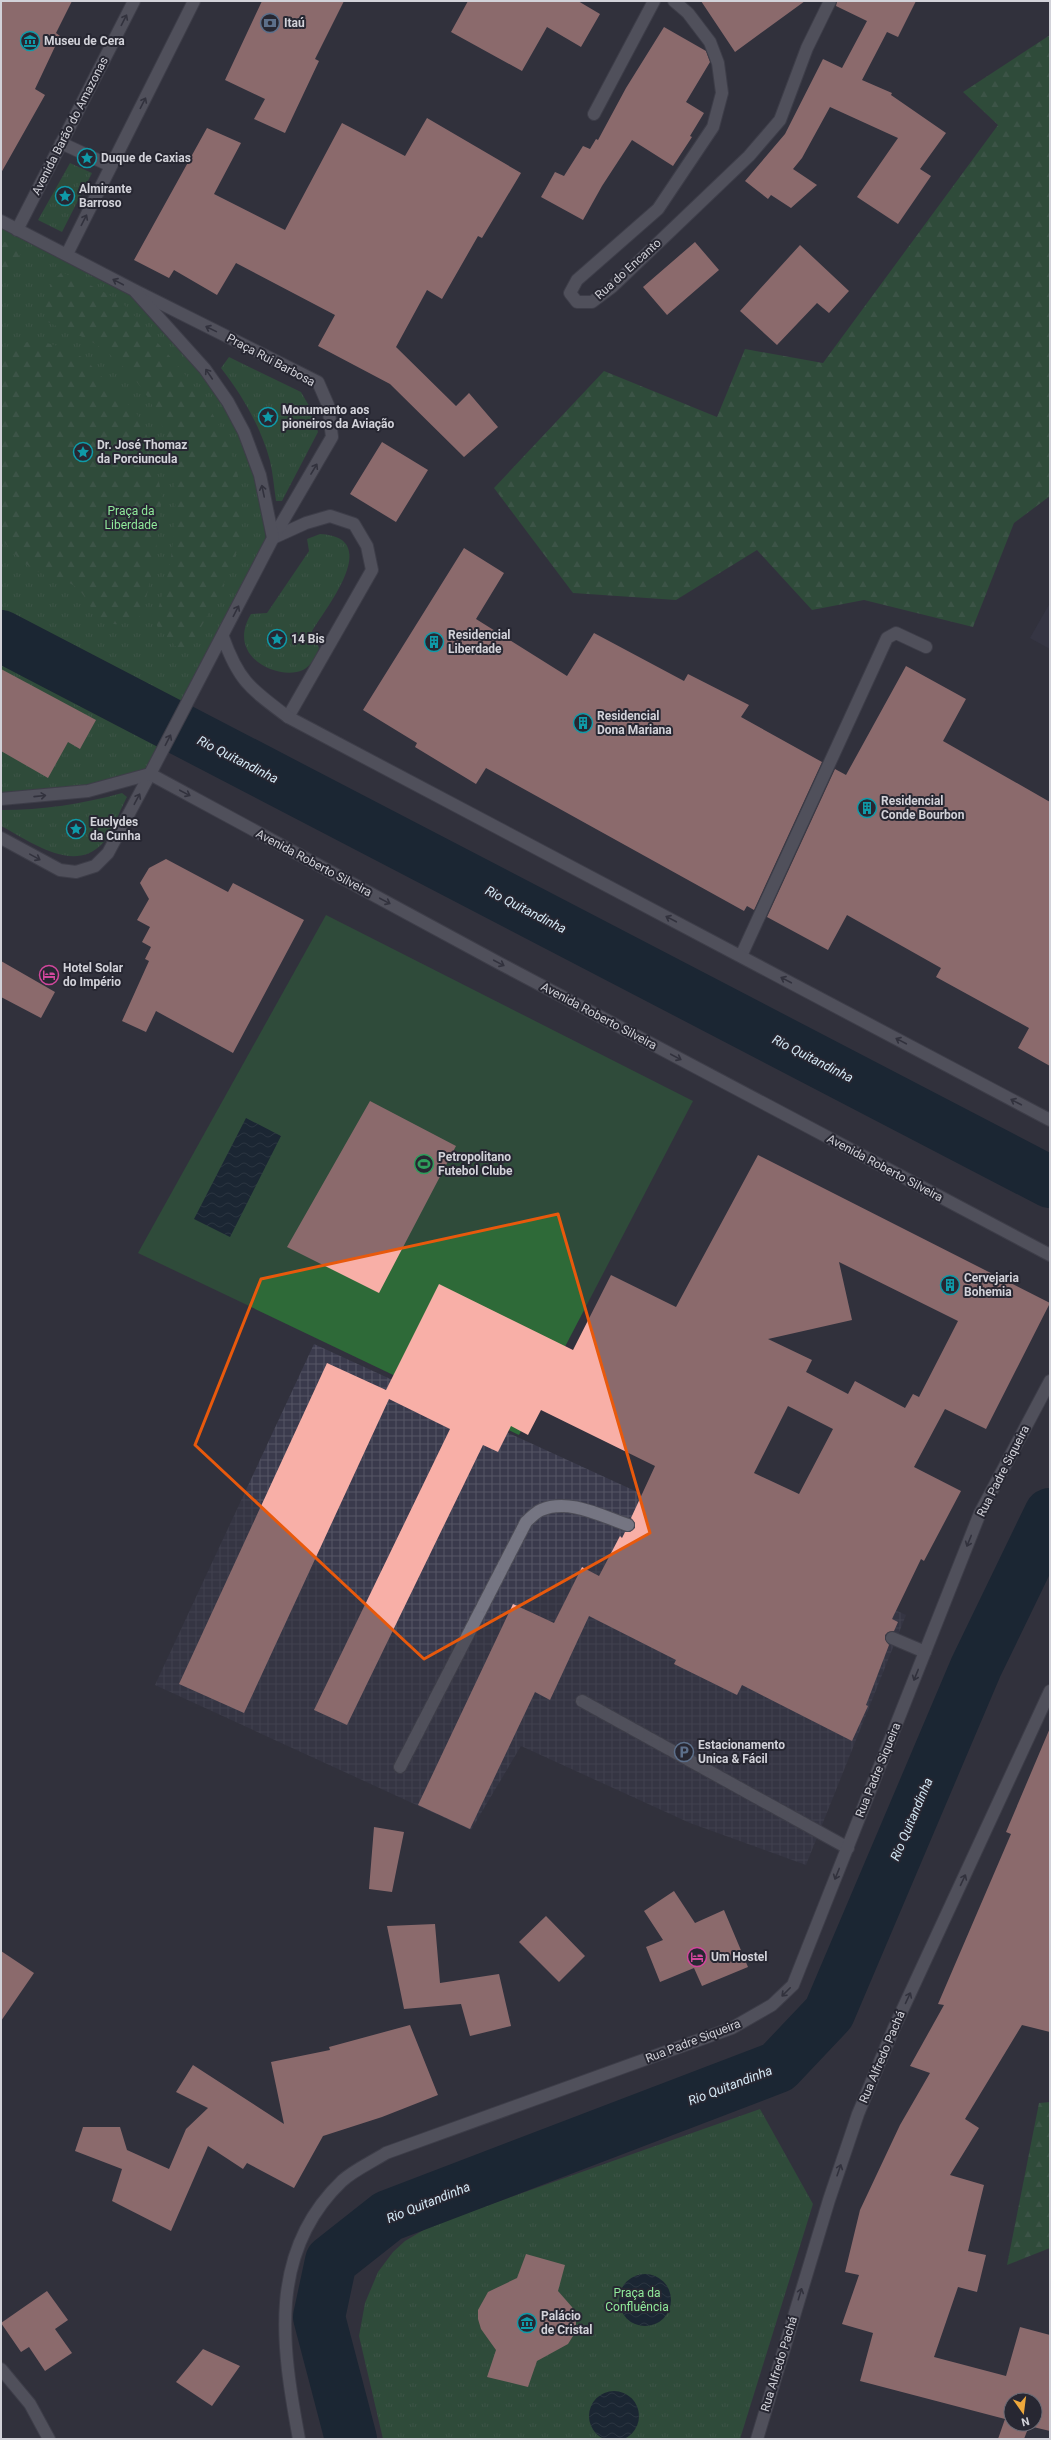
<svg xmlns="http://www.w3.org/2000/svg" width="1051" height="2440" font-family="Roboto,sans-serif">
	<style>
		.industrial { fill: url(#industrial-grid) }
		.built { fill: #3a3a4c }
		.grass { fill: url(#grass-tufts) }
		.forest { fill: url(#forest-firs) }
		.garden { fill: #2e6a38 }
		.water { fill: url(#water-waves) }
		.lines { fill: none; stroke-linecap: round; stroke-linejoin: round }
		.river { stroke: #011928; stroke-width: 52 }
		.building { fill: #f8afa7; fill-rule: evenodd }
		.lane-casing { stroke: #4d4d57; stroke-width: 14 }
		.street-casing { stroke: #4d4d57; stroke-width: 14 }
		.secondary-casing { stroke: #4d4d57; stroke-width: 14 }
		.lane { stroke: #757582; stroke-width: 12 }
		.street { stroke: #757582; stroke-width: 12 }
		.secondary { stroke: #757582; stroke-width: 12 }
		.oneway { stroke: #33333e }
		.marked { fill: none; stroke: #e8590c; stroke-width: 3; stroke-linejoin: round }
		.labels { text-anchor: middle; stroke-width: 4; stroke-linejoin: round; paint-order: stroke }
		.poi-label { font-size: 12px; font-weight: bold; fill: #d2d2d9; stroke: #272732; text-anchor: start }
		.street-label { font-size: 12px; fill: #d2d2d9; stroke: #272732 }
		.park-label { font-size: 12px; fill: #90ea9b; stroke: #272732 }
		.water-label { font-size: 13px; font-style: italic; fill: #d4e8f5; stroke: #272732 }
	</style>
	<defs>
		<pattern id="industrial-grid" width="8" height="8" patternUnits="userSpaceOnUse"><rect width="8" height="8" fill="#3a3a4c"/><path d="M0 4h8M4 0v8" fill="none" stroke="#565665"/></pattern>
		<pattern id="grass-tufts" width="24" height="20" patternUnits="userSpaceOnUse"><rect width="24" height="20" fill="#2e6a38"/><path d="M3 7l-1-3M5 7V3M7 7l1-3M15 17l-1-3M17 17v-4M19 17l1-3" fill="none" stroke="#4b7e54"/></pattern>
		<pattern id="forest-firs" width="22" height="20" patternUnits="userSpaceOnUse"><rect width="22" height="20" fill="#2e6a38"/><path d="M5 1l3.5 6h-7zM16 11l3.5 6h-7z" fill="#4b7e54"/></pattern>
		<pattern id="water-waves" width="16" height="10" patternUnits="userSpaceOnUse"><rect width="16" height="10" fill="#011928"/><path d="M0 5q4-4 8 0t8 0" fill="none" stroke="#253a47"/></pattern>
	</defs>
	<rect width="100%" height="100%" fill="#31313d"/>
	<path class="industrial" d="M 314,1344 L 906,1615 L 806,1865 L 690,1823 L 521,1746 L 471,1830 L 155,1685 Z"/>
	<path class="built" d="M 1050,603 L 1050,649 L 1030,638 Z"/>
	<path class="grass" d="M 70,163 L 92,173 L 62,232 L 38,220 Z
		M 1,228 L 132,296 L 203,371 L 240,433 L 256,479 L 266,539 L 147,771 L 93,787 L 1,795 Z
		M 229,357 L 301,392 L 312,411 L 318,432 L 282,501 L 276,501 C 274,488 273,474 270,461 C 261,427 242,395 221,368 Z
		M 320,534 C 383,537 328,605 312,631 L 319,648 C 316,656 311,666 303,670 C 285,678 255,667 247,649 C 241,637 245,624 251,614 L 267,613 L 309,551 L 307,539 Z
		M 122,793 L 127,797 C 120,810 111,835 102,844 C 73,874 30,841 1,826 L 1,810 C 43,810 82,804 122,793 Z
		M 760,2109 L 813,2204 L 740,2439 L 383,2439 L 359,2336 L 365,2303 L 378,2272 L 393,2252 L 405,2241 L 432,2225 Z"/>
	<path class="forest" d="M 1050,35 L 1050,496 L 1014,523 L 973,627 L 864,600 L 812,610 L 757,550 L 676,600 L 573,593 L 494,488 L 604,371 L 717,417 L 745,349 L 823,363 L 998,125 L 963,92 Z
		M 1,240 L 22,251 L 10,273 L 1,280 Z
		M 62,272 C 81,281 102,290 119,301 C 132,310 143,327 154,339 C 206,394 255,462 239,542 C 233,573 203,622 188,652 L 179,650 L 157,626 L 156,620 C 159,601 167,583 170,564 C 184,478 174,399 97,345 C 82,335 64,330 48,322 C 39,305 48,284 62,272 Z
		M 36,340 L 58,346 L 84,358 L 137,414 L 149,441 L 162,495 L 155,560 L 142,615 C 134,620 124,625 113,624 C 91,620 90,598 76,587 C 67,580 56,579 45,575 C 28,568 12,553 1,538 L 1,360 C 8,347 22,343 36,340 Z
		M 1050,2102 L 1050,2248 L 1007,2265 L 1039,2103 Z"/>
	<path class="garden" d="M 326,915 L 693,1101 L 519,1435 L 138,1253 Z"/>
	<path class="water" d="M 246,1118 L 281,1136 L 230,1237 L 194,1219 Z
		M619 2300a26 26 0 1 1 52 0a26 26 0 1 1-52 0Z
		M589 2416a25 25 0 1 1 50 0a25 25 0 1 1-50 0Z"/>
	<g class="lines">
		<path class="river" d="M 1,636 L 1050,1182
			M 351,2439 L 319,2317 L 331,2261 L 388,2216 L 778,2067 L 829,2013 L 976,1667 L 1050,1514"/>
	</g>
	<path class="building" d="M 1,1 L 72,1 L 56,33 L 60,36 L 35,89 L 45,95 L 1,173 Z
		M 262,1 L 344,1 L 315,59 L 319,61 L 285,133 L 254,119 L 265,99 L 225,80 Z
		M 468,1 L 578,1 L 600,14 L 581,47 L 547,27 L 522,71 L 451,32 Z
		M 701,1 L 805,1 L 735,52 Z
		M 837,1 L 916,1 L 898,37 L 887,32 L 862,80 L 892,93 L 891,95 L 946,133 L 920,169 L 931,176 L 898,224 L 857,197 L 898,138 L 830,107 L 802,158 L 793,169 L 817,185 L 791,208 L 771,195 L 768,199 L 745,181 L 785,134 L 823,59 L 842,68 L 867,21 L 836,6 Z
		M 664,27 L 706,51 L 710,62 L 686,102 L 704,113 L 690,136 L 692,137 L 673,166 L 632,140 L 602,186 L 583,220 L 541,197 L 555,172 L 564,176 L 583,146 L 590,149 L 596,139 L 598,140 L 626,88 Z
		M 427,118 L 521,173 L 482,238 L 478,236 L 442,299 L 427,290 L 396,347 L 456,406 L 469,393 L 498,427 L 464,457 L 390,384 L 318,346 L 335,315 L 236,263 L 217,295 L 174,270 L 169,278 L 134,260 L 207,128 L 241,143 L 214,194 L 285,230 L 342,123 L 405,156 Z
		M 695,242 L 719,270 L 667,315 L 643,287 Z
		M 800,245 L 849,291 L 829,313 L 817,303 L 777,345 L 740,311 Z
		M 382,442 L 428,470 L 396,522 L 350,494 Z
		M 464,548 L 504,573 L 476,619 L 567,676 L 594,633 L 684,681 L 688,674 L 749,705 L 741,717 L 822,762 L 754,910 L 747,906 L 744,911 L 486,768 L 476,784 L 415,747 L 417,743 L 363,710 Z
		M 906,666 L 966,699 L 943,741 L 1050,802 L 1050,1066 L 1018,1048 L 1029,1028 L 936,977 L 941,968 L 847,915 L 828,950 L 767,917 L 835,769 L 846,775 Z
		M 1,669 L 96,720 L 80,749 L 68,742 L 48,778 L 1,751 Z
		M 166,859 L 228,892 L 233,883 L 304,920 L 233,1053 L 156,1011 L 146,1032 L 122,1021 L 149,961 L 145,959 L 151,947 L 142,942 L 150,927 L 137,920 L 149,899 L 140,883 L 149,868 Z
		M 1,961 L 55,992 L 41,1018 L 1,997 Z
		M 370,1101 L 456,1146 L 379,1293 L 287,1247 Z
		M 758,1155 L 1050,1303 L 986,1429 L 945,1409 L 914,1467 L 961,1491 L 924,1561 L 921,1559 L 892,1619 L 898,1622 L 894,1631 L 888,1632 L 885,1635 L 885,1639 L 889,1645 L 866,1705 L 868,1706 L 852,1741 L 742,1685 L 737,1695 L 674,1664 L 676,1660 L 589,1616 L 550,1700 L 535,1692 L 470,1829 L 418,1805 L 513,1604 L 554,1623 L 582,1567 L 599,1576 L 620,1536 L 622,1538 L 625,1532 L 630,1532 L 635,1528 L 635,1523 L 631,1518 L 655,1466 L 541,1410 L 528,1435 L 511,1426 L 498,1452 L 483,1445 L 347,1725 L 314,1710 L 450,1429 L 389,1399 L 244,1713 L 179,1684 L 327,1363 L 386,1390 L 439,1284 L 573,1350 L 611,1275 L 676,1307 ZM 839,1262 L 958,1321 L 919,1397 L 913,1394 L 905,1408 L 855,1381 L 848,1394 L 806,1372 L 812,1360 L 768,1339 L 852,1320 ZM 788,1406 L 833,1429 L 799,1494 L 754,1473 Z
		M 1050,1728 L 1050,2032 L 1022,2025 L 965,2119 L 979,2128 L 950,2175 L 984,2185 L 968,2251 L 986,2255 L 977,2292 L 958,2287 L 934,2357 L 1006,2376 L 1020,2327 L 1050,2335 L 1050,2431 L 1029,2426 L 1024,2439 L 998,2439 L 1005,2419 L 860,2381 L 873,2333 L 842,2324 L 859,2275 L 845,2272 L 860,2210 L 900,2125 L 930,2073 L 910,2066 L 944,2005 L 938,2004 L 1011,1834 L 1006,1832 ZM 1011,2400 L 1035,2400 L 1035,2424 L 1011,2424 Z
		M 374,1827 L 404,1832 L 392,1892 L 369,1889 Z
		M 674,1891 L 695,1923 L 724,1910 L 748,1967 L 702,1986 L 694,1968 L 660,1982 L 646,1947 L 663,1940 L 644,1911 Z
		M 546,1916 L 585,1956 L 559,1982 L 519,1942 Z
		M 435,1924 L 440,1983 L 499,1974 L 511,2026 L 470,2036 L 461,2004 L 404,2009 L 387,1926 Z
		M 1,1951 L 34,1973 L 1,2021 Z
		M 410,2025 L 438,2095 L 382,2117 L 323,2136 L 294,2188 L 247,2163 L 243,2169 L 208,2146 L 171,2231 L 112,2201 L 122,2169 L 75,2151 L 83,2127 L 120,2127 L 127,2150 L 169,2169 L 186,2129 L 208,2108 L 176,2092 L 193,2065 L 284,2124 L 271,2062 L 330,2050 L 329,2047 Z
		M 526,2254 L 565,2265 L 558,2291 L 572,2307 L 576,2316 L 576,2327 L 573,2336 L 568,2344 L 537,2361 L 528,2387 L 487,2377 L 496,2350 L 481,2329 L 478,2319 L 478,2310 L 488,2292 L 517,2278 Z
		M 47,2291 L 68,2320 L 55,2329 L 72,2353 L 45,2371 L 29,2347 L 21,2352 L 1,2323 Z
		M 203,2349 L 240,2366 L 212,2406 L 176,2382 Z"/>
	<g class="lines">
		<g class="lane-casing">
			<path id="lane" d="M 273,538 L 306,523 L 330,516 L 354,524 L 367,546 L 372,570 L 288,717
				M 892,1638 L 925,1652
				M 582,1701 L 848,1848
				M 400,1767 L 526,1522 C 530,1518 536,1512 541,1510 C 569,1498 601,1516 628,1525"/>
		</g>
		<g class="street-casing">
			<path id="street" d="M 674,1 L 688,13 L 710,42 L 718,63 L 722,93 L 713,127 L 658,209 L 577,280 L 570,293 L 577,302 L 592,302 L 612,287 L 749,156 L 780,120 L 807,48 L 830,1
				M 594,114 L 654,1
				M 136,291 L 318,382 L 328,405 L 332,437 L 273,538
				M 1,838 L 60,870 L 76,872 L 95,866 L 108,853 L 150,774
				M 741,956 L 887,638 L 896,633 L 926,647
				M 1,2369 L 30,2404 L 49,2439"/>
		</g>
		<g class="secondary-casing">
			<path id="secondary" d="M 61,143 L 111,166
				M 1,221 L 134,290 L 205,369 L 228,402 L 244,432 L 260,475 L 273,538 L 150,774
				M 17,230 L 134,1
				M 67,254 L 194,1
				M 223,637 C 239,682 251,689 288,717 L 1050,1120
				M 150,774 L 499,963 L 1050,1255
				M 1,799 L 88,791 L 150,774
				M 299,2439 C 282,2347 267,2253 342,2181 C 354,2170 372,2162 386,2153 L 732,2028 L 772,2005 L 793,1985 L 980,1513 L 1050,1381
				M 757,2439 L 829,2200 L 858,2114 L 894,2028 L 1050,1691"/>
		</g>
		<use href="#lane" class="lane"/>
		<use href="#street" class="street"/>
		<use href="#secondary" class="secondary"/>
	</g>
	<defs><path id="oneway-shaft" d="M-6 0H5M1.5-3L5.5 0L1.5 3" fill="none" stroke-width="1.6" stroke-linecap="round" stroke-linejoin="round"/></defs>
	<g class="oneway">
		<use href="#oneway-shaft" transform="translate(124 20) rotate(-63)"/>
		<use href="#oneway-shaft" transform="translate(143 103) rotate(-63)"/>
		<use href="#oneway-shaft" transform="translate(84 220) rotate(-63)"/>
		<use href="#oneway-shaft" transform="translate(118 282) rotate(-152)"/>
		<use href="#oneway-shaft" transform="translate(211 329) rotate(-154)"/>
		<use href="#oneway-shaft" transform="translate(209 374) rotate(-124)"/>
		<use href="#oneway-shaft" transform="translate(314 469) rotate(-59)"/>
		<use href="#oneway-shaft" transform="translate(263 491) rotate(-102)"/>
		<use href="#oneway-shaft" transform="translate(236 611) rotate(-63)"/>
		<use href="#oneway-shaft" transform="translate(168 740) rotate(-63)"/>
		<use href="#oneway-shaft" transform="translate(185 793) rotate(28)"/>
		<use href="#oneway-shaft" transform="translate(40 796) rotate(-6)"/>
		<use href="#oneway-shaft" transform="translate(137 799) rotate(-62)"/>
		<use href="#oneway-shaft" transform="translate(35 857) rotate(29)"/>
		<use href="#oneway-shaft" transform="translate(385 901) rotate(28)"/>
		<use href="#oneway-shaft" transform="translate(671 919) rotate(-152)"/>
		<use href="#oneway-shaft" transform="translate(499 963) rotate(28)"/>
		<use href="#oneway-shaft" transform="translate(786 980) rotate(-152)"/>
		<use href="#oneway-shaft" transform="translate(901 1041) rotate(-152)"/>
		<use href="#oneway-shaft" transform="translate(676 1057) rotate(28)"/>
		<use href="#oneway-shaft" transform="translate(1016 1102) rotate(-152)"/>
		<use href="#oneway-shaft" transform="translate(969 1541) rotate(112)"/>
		<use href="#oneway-shaft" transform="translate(916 1675) rotate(112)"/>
		<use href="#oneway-shaft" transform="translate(837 1874) rotate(112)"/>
		<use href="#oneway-shaft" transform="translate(963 1880) rotate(-65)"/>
		<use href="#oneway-shaft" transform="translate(786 1992) rotate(135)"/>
		<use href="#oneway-shaft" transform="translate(908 1998) rotate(-65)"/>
		<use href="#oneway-shaft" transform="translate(839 2170) rotate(-71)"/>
		<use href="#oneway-shaft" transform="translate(800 2294) rotate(-73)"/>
	</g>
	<path d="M0 0H1051V2440H0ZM 558,1214 L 650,1533 L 424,1659 L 195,1445 L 261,1279 Z" fill="#31313d" fill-opacity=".55" fill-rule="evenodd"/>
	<path class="marked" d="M 558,1214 L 650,1533 L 424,1659 L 195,1445 L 261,1279 Z"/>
	<defs>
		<g id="bank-ring" transform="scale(1)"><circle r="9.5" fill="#272732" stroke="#5c6f8a" stroke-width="1.5"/><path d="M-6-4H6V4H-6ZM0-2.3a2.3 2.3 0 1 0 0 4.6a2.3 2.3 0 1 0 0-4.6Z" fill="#5c6f8a"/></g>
		<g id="museum-ring" transform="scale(1)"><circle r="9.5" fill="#272732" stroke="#0f9aa8" stroke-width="1.5"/><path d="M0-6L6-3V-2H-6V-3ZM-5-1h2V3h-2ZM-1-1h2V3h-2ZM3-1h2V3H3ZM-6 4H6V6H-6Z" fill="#0f9aa8"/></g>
		<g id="sight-ring" transform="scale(1)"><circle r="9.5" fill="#272732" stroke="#0f9aa8" stroke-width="1.5"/><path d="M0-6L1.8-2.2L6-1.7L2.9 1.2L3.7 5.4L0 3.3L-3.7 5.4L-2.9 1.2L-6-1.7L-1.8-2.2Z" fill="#0f9aa8"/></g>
		<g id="building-ring" transform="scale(1)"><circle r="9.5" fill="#272732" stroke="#0f9aa8" stroke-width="1.5"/><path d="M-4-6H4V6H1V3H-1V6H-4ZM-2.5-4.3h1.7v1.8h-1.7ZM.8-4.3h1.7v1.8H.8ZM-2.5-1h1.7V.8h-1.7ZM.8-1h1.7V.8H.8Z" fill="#0f9aa8"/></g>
		<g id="hotel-ring" transform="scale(1)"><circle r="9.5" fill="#272732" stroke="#d1479c" stroke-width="1.5"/><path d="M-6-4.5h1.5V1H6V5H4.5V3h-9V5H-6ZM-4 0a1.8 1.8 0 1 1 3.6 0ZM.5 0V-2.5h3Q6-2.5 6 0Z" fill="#d1479c"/></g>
		<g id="stadium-ring" transform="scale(1)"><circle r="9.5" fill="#272732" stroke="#2e9e5b" stroke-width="1.5"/><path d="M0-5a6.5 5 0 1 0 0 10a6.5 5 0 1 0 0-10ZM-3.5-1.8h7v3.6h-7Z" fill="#2e9e5b"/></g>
		<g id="parking-ring" transform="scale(1)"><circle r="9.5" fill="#272732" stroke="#5c6f8a" stroke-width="1.5"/><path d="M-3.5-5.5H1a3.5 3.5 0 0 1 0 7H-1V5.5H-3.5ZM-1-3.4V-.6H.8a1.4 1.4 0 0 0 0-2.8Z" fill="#5c6f8a"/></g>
	</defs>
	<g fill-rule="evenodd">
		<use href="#bank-ring" x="270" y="23"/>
		<use href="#museum-ring" x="30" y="41"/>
		<use href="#sight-ring" x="87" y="158"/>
		<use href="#sight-ring" x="65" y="196"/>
		<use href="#sight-ring" x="268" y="417"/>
		<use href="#sight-ring" x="83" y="452"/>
		<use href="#sight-ring" x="277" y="639"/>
		<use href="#building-ring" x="434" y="642"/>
		<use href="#building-ring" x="583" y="723"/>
		<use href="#building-ring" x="867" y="808"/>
		<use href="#sight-ring" x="76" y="829"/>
		<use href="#hotel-ring" x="49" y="975"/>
		<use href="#stadium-ring" x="424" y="1164"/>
		<use href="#building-ring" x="950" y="1285"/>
		<use href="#parking-ring" x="684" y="1752"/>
		<use href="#hotel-ring" x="697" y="1957"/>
		<use href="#museum-ring" x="527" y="2323"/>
	</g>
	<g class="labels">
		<g class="poi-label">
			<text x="284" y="27">Itaú</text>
			<text x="44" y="45">Museu de Cera</text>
			<text x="101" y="162">Duque de Caxias</text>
			<text x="79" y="193">Almirante<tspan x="79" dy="14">Barroso</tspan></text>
			<text x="282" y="414">Monumento aos<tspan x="282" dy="14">pioneiros da Aviação</tspan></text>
			<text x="97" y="449">Dr. José Thomaz<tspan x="97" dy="14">da Porciuncula</tspan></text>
			<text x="448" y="639">Residencial<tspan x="448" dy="14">Liberdade</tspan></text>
			<text x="291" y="643">14 Bis</text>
			<text x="597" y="720">Residencial<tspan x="597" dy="14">Dona Mariana</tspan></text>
			<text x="881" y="805">Residencial<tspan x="881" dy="14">Conde Bourbon</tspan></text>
			<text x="90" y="826">Euclydes<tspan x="90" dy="14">da Cunha</tspan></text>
			<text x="63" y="972">Hotel Solar<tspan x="63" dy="14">do Império</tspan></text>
			<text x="438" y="1161">Petropolitano<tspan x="438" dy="14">Futebol Clube</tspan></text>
			<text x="964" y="1282">Cervejaria<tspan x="964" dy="14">Bohemia</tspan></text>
			<text x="698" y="1749">Estacionamento<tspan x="698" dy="14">Unica &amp; Fácil</tspan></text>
			<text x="711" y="1961">Um Hostel</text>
			<text x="541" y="2320">Palácio<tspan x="541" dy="14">de Cristal</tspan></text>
		</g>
		<g class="street-label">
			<text transform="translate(70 126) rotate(-63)" y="4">Avenida Barão do Amazonas</text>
			<text transform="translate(628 269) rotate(-42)" y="4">Rua do Encanto</text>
			<text transform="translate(271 360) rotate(28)" y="4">Praça Rui Barbosa</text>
			<text transform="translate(314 863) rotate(28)" y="4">Avenida Roberto Silveira</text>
			<text transform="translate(599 1016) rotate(28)" y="4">Avenida Roberto Silveira</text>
			<text transform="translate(885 1168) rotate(28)" y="4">Avenida Roberto Silveira</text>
			<text transform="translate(1003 1471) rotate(-63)" y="4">Rua Padre Siqueira</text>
			<text transform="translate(878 1770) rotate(-68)" y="4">Rua Padre Siqueira</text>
			<text transform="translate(693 2041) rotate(-21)" y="4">Rua Padre Siqueira</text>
			<text transform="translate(882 2057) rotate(-67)" y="4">Rua Alfredo Pachá</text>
			<text transform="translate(779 2364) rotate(-73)" y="4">Rua Alfredo Pachá</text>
		</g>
		<g class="park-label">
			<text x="131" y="515">Praça da<tspan x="131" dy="14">Liberdade</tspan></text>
			<text x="637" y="2297">Praça da<tspan x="637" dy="14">Confluência</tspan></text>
		</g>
		<g class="water-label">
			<text transform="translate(238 759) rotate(27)" y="5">Rio Quitandinha</text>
			<text transform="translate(526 909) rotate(27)" y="5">Rio Quitandinha</text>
			<text transform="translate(813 1058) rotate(27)" y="5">Rio Quitandinha</text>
			<text transform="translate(911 1819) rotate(-67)" y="5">Rio Quitandinha</text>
			<text transform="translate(730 2085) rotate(-21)" y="5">Rio Quitandinha</text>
			<text transform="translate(428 2202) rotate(-22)" y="5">Rio Quitandinha</text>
		</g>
	</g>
	<rect width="1051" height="2440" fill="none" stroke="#d2d2d9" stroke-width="4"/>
	<g transform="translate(1023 2412) rotate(166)"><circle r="19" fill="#272732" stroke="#6b6b75"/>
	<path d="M0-3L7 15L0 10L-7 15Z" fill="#eea83c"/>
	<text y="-6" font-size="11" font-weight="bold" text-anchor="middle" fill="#d2d2d9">N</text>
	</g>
</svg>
